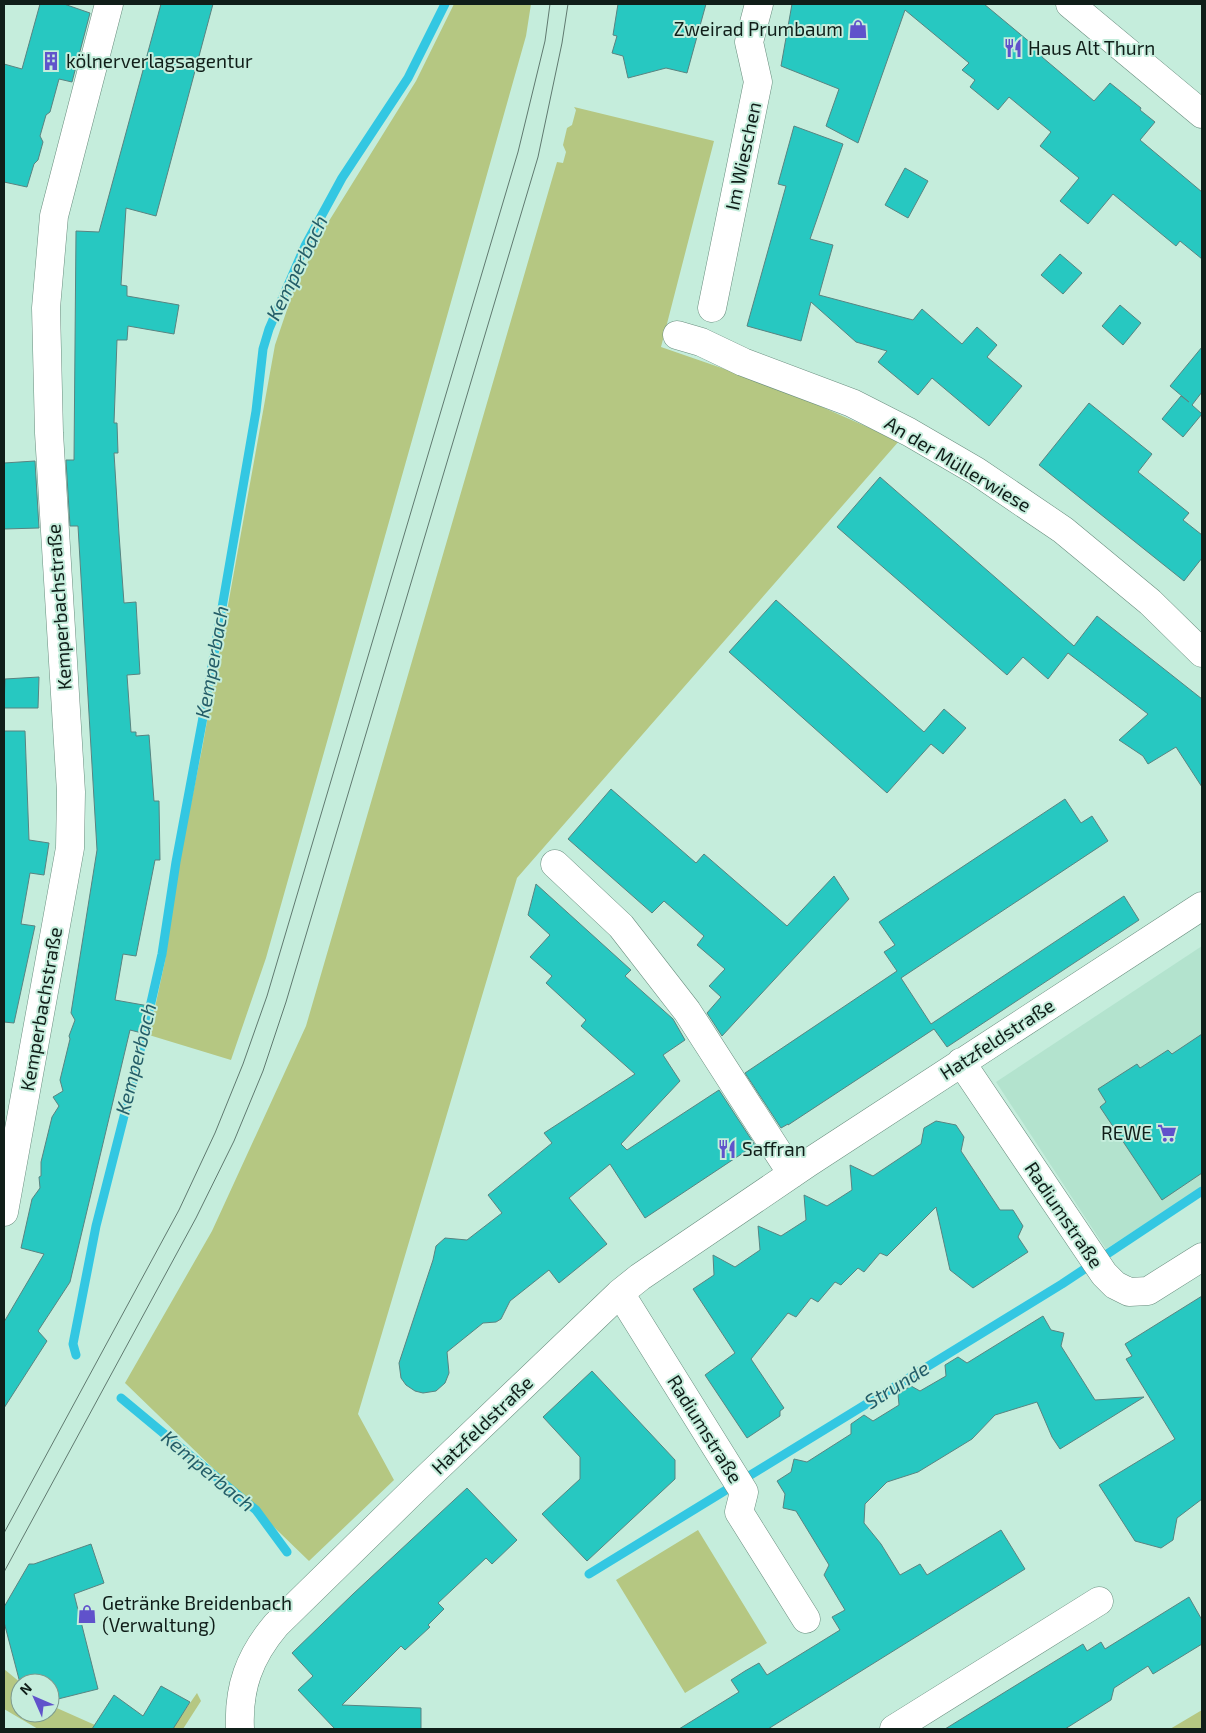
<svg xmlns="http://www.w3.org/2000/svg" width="1206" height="1733" font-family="'Exo 2',sans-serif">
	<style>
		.built { fill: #b3e3ce }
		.green { fill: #b5c782 }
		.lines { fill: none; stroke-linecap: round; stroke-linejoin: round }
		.stream { stroke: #33c7e2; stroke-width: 9 }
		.building { fill: #27c8c1; stroke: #598481 }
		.minor-casing { stroke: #6a8e7f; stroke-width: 29 }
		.minor { stroke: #fff; stroke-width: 28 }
		.tram { stroke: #607a70; stroke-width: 1 }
		.labels { text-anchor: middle; stroke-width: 4; stroke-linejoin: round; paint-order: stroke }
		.poi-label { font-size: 19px; fill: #101e19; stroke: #c5eddc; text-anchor: start }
		.street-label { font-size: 19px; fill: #101e19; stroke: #c5eddc }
		.water-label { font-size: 20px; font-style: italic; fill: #245d68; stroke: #c5eddc }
	</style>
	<rect width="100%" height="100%" fill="#c5eddc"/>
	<path class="built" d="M 1202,946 L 1202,1187 L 1106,1249 L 996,1082 Z"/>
	<path class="green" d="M 454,4 L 531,4 L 526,36 L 266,958 L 231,1060 L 149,1035 L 165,961 L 179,862 L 202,749 L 275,345 L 293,292 L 324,229 L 416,81 Z
		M 574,107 L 714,141 L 661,347 L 739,374 L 804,399 L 899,441 L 517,878 L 358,1414 L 394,1480 L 309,1561 L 125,1383 L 212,1231 L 306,1026 L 557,162 L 563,163 L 566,152 L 563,145 L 567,128 L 572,125 L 576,110 Z
		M 698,1530 L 767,1643 L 685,1693 L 616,1580 Z
		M 4,1669 L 21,1683 L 20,1683 L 20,1713 L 50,1713 L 50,1705 L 104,1729 L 38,1729 L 4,1709 Z
		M 197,1693 L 201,1701 L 183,1729 L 172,1729 Z
		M 1202,1710 L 1202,1729 L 1170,1729 Z"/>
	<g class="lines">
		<path class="stream" d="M 76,1355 L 73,1344 L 96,1226 L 135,1073 L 162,954 L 176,862 L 204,712 L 256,411 L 263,349 L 269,329 L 305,246 L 342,178 L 408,78 L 445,4
			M 121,1398 L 256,1510 L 287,1552
			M 589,1574 L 1062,1284 L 1202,1191"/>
	</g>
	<path class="building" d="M 40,4 L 64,4 L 90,13 L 72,82 L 59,79 L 50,112 L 46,115 L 40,136 L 43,142 L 38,160 L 34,164 L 27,187 L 4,182 L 4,64 L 22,69 Z
		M 161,4 L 213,4 L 156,216 L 126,208 L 121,285 L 127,286 L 127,296 L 179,305 L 174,334 L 128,326 L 127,340 L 117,340 L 114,423 L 117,423 L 118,453 L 114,453 L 119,534 L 124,603 L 136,602 L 140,674 L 127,675 L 131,732 L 136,732 L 136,736 L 149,735 L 154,801 L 159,801 L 160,860 L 155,860 L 136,956 L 123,954 L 115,1000 L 149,1006 L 142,1033 L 130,1030 L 70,1282 L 38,1331 L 47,1341 L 4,1408 L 4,1322 L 44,1254 L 21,1248 L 32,1199 L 40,1188 L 39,1177 L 41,1176 L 41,1162 L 52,1117 L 59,1106 L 53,1097 L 63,1091 L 60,1080 L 70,1039 L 69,1036 L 75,1020 L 71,1013 L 97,850 L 78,526 L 70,526 L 66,460 L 74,460 L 76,231 L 99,232 Z
		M 618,4 L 706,4 L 687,73 L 666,68 L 628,78 L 623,56 L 612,53 L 617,36 L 613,35 Z
		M 792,4 L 984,4 L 1044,54 L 1042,57 L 1094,101 L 1110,83 L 1141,108 L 1140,110 L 1155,122 L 1140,140 L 1202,192 L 1202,259 L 1180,241 L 1176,246 L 1113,194 L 1088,224 L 1060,201 L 1079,178 L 1040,146 L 1051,132 L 1009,97 L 998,110 L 970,87 L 975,80 L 962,70 L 969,63 L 905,10 L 858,143 L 826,126 L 839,89 L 781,66 Z
		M 794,126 L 843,144 L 810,239 L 833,245 L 819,295 L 913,320 L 922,309 L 962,344 L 977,327 L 997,345 L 987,357 L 1022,386 L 989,426 L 932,378 L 918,395 L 878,362 L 887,351 L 856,342 L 811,302 L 801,341 L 747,326 L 786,186 L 778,184 Z
		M 905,168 L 928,181 L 908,218 L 885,205 Z
		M 1060,254 L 1082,273 L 1063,294 L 1041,275 Z
		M 1120,305 L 1141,323 L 1123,345 L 1102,326 Z
		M 1202,347 L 1202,392 L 1192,405 L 1202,414 L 1183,437 L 1162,419 L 1181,396 L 1189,402 L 1170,386 Z
		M 1089,403 L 1152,454 L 1138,472 L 1189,513 L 1183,520 L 1202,535 L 1202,558 L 1184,581 L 1039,465 Z
		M 35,461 L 39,528 L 4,529 L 4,463 Z
		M 880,477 L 1074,646 L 1097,616 L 1202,699 L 1202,787 L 1176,747 L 1148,764 L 1143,756 L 1119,740 L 1148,714 L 1068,653 L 1048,679 L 1023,657 L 1007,675 L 837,527 Z
		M 776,600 L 924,732 L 944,709 L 966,728 L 943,754 L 931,744 L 887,793 L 729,652 Z
		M 39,677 L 38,708 L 4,708 L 5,679 Z
		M 4,731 L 25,731 L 29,840 L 49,843 L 44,875 L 30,873 L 21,924 L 35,926 L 14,1023 L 4,1022 Z
		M 611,789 L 696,863 L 704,854 L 787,926 L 834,876 L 849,899 L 722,1036 L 707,1013 L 721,997 L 709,986 L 725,969 L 697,945 L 704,936 L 664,901 L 652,913 L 568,839 Z
		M 1065,799 L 1081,823 L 1092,816 L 1108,841 L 901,978 L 931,1024 L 1124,896 L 1139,920 L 947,1047 L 934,1029 L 788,1125 L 788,1124 L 781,1128 L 745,1073 L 897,971 L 884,952 L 895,945 L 879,922 Z
		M 536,884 L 631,970 L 625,976 L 673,1019 L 685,1040 L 663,1055 L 680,1081 L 621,1144 L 627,1150 L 719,1090 L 755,1145 L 645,1218 L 610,1164 L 569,1198 L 607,1244 L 559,1283 L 549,1270 L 510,1301 L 501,1319 L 496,1322 L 483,1323 L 447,1352 L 449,1373 L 445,1383 L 436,1391 L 423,1393 L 415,1391 L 406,1385 L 401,1378 L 399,1363 L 433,1260 L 436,1246 L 445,1238 L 467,1240 L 502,1213 L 488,1195 L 552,1143 L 544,1133 L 635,1074 L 581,1026 L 586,1020 L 546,983 L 552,976 L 530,957 L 550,935 L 528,915 Z
		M 1202,1034 L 1202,1173 L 1162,1200 L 1100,1107 L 1106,1102 L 1098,1089 L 1137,1064 L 1140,1068 L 1168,1050 L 1172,1054 Z
		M 936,1121 L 956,1125 L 964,1137 L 961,1151 L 1000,1210 L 1013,1210 L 1023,1226 L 1018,1237 L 1028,1252 L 973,1288 L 950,1270 L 936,1207 L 887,1256 L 880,1253 L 864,1272 L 858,1268 L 841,1285 L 835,1282 L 818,1302 L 811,1298 L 796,1317 L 788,1313 L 751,1359 L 784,1408 L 780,1411 L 780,1416 L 747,1438 L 705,1375 L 735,1353 L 693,1289 L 714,1275 L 713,1255 L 735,1267 L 760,1250 L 758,1226 L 781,1236 L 806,1220 L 804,1195 L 827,1206 L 852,1190 L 850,1165 L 873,1176 L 921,1144 L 924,1128 Z
		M 1202,1296 L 1202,1499 L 1177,1518 L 1173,1540 L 1161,1548 L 1135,1541 L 1099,1485 L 1175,1439 L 1126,1359 L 1132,1356 L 1125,1344 Z
		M 1043,1316 L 1051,1330 L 1064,1333 L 1061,1346 L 1095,1400 L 1144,1397 L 1060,1449 L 1052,1437 L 1037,1402 L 995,1415 L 972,1439 L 918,1472 L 887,1482 L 865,1504 L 864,1523 L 881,1544 L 900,1575 L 920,1564 L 927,1575 L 1001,1530 L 1025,1569 L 768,1729 L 679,1729 L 739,1692 L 731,1680 L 745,1671 L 759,1663 L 767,1675 L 840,1630 L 832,1617 L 845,1610 L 824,1575 L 829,1565 L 796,1511 L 783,1508 L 785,1494 L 777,1481 L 791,1472 L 794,1459 L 807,1462 L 851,1434 L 851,1424 L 864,1415 L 873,1421 L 899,1405 L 898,1394 L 911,1386 L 920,1391 L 946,1376 L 945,1365 L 958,1357 L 967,1363 Z
		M 592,1371 L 675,1460 L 675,1479 L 587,1561 L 542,1514 L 580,1479 L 580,1457 L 543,1417 Z
		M 467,1488 L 517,1540 L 492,1564 L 486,1558 L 438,1603 L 444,1609 L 428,1625 L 430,1627 L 405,1650 L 401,1646 L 342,1705 L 421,1708 L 421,1729 L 335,1729 L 298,1690 L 313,1676 L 292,1653 L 353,1594 Z
		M 91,1544 L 104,1583 L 74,1594 L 98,1689 L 50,1701 L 50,1683 L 20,1683 L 4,1622 L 4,1607 L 29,1564 L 34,1564 Z
		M 1189,1597 L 1202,1620 L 1202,1644 L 1153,1674 L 1148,1666 L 1114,1688 L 1111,1700 L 1065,1729 L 945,1729 L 1083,1644 L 1087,1651 L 1101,1642 L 1105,1649 Z
		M 161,1686 L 190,1702 L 173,1729 L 92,1729 L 114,1695 L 143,1716 Z"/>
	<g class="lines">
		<g class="minor-casing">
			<path id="minor" d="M 1070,4 L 1202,114
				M 712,308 L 758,82 L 749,42 L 759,4
				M 677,335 L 701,342 L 743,362 L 852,403 L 909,432 L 976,471 L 1063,530 L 1150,602 L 1202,653
				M 555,864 L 621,926 L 687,1011 L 792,1174
				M 961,1062 L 1104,1274 L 1115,1285 L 1129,1292 L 1148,1291 L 1202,1257
				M 4,1212 L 70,848 L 71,792 L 49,433 L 46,308 L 54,216 L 109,4
				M 620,1293 L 744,1492 L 739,1512 L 806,1619
				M 240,1729 C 238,1688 249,1657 276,1625 L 415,1489 L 620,1293 L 640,1277 L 808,1163 L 1202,906
				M 894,1729 L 1099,1601"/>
		</g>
		<use href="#minor" class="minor"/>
		<path class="tram" d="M 4,1533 L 179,1210 L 215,1133 L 243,1064 L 267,996 L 518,152 L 545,41 L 550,4
			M 4,1572 L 196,1218 L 234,1141 L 263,1071 L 286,1002 L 538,157 L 562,43 L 568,4"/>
	</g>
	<defs>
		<g id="shop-bare" transform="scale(1.5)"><path d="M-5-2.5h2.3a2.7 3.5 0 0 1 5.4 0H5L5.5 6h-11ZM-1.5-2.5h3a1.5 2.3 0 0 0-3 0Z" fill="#6052cb" stroke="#c5eddc" stroke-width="2.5" paint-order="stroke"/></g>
		<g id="restaurant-bare" transform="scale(1.5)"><path d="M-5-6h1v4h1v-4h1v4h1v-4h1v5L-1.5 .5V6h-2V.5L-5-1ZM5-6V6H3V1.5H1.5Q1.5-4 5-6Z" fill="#6052cb" stroke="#c5eddc" stroke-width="2.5" paint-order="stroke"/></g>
		<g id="building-bare" transform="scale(1.5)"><path d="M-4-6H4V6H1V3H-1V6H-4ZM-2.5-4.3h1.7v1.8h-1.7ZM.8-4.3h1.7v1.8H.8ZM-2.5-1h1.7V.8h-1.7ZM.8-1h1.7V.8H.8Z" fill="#6052cb" stroke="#c5eddc" stroke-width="2.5" paint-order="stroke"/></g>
		<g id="supermarket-bare" transform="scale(1.5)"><path d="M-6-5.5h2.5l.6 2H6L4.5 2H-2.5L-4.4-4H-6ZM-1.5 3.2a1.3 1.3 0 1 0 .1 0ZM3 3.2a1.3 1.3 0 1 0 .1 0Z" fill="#6052cb" stroke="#c5eddc" stroke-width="2.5" paint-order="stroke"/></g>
	</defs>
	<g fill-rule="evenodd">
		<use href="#shop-bare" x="858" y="29"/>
		<use href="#restaurant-bare" x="1013" y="48"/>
		<use href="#building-bare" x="51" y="61"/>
		<use href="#supermarket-bare" x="1167" y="1133"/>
		<use href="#restaurant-bare" x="727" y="1149"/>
		<use href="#shop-bare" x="87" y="1614"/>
	</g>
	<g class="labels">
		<g class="poi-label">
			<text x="843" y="36" text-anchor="end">Zweirad Prumbaum</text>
			<text x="1028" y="55">Haus Alt Thurn</text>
			<text x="66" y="68">kölnerverlagsagentur</text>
			<text x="1152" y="1140" text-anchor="end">REWE</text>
			<text x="742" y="1156">Saffran</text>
			<text x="102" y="1610">Getränke Breidenbach<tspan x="102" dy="22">(Verwaltung)</tspan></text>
		</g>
		<g class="street-label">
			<text transform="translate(743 156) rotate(-78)" y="7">Im Wieschen</text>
			<text transform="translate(958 464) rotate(31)" y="7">An der Müllerwiese</text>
			<text transform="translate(59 607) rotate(-94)" y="7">Kemperbachstraße</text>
			<text transform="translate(41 1009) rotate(-80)" y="7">Kemperbachstraße</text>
			<text transform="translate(997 1039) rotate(-33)" y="7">Hatzfeldstraße</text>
			<text transform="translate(1064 1215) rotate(56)" y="7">Radiumstraße</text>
			<text transform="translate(482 1425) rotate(-44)" y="7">Hatzfeldstraße</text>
			<text transform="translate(705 1429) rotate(58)" y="7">Radiumstraße</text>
		</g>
		<g class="water-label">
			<text transform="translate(297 268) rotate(-64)" y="7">Kemperbach</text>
			<text transform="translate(212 662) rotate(-80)" y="7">Kemperbach</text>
			<text transform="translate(136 1059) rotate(-76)" y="7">Kemperbach</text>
			<text transform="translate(897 1385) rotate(-32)" y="7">Strunde</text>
			<text transform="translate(208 1471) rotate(40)" y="7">Kemperbach</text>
		</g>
	</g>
	<rect width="1206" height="1733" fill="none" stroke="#101e19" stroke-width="10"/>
	<g transform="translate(35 1698) rotate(315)"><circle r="24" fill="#c5eddc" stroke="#7d9a8e"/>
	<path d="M0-4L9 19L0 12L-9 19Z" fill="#6052cb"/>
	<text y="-8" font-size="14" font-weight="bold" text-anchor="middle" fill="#101e19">N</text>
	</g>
</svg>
